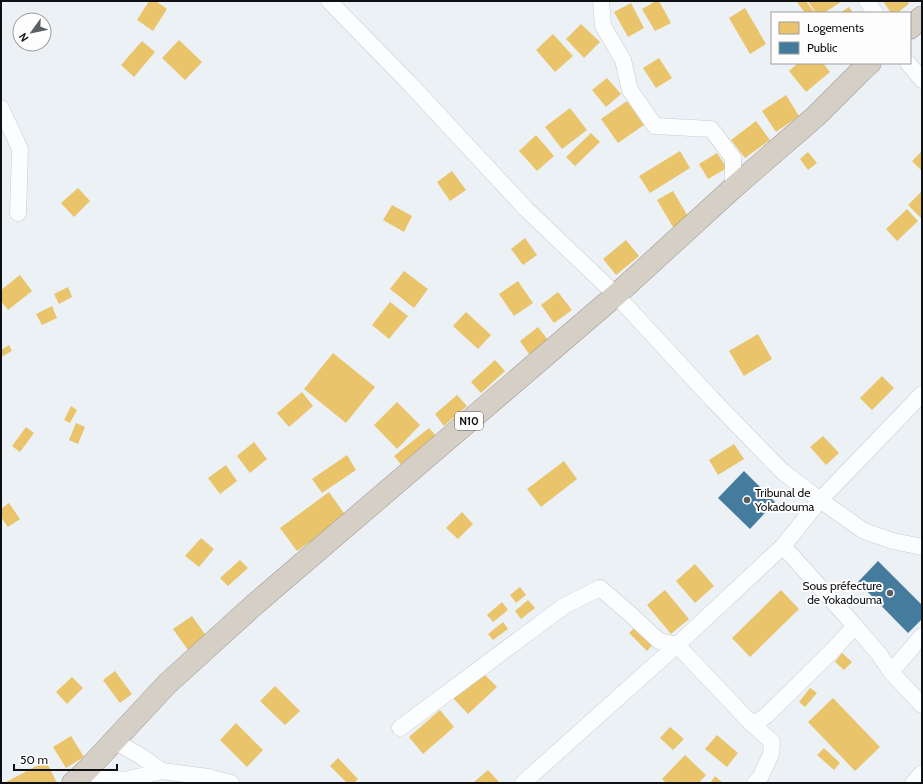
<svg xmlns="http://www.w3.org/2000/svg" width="923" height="784" font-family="Cabin,sans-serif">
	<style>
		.homes { fill: #e9c46a }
		.public { fill: #457b9d }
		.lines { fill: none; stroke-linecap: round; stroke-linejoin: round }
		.minor-casing { stroke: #c8cbcf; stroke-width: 17 }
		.highway-casing { stroke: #a09a93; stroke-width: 23 }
		.minor { stroke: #fcfdfe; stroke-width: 16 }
		.highway { stroke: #d6cfc6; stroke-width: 22 }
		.poi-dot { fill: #5c5f62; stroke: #fdfdfd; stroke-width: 1.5 }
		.labels { text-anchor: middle; stroke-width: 4; stroke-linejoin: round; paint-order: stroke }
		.shield { fill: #fdfdfd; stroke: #565759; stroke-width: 1 }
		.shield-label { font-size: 11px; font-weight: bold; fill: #0e1013 }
		.poi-label { font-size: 12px; fill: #0e1013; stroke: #fdfdfd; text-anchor: start }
	</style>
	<rect width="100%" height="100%" fill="#ecf1f6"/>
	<path class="homes" d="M 149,1 L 156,1 L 167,9 L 153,31 L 137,20 Z
		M 656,1 L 659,1 L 671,23 L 655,31 L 642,9 Z
		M 796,1 L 806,1 L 815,13 L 805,13 Z
		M 808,1 L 840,1 L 841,2 L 824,13 L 816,13 Z
		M 883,1 L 907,1 L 909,4 L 897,13 L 891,13 Z
		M 631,3 L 644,28 L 628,37 L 614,12 Z
		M 849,7 L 853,13 L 840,13 Z
		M 745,8 L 766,44 L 750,54 L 729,18 Z
		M 581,24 L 600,42 L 584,58 L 566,39 Z
		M 553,34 L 573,56 L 555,72 L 536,50 Z
		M 179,40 L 202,62 L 185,80 L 162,58 Z
		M 142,41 L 155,52 L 134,77 L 121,65 Z
		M 659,58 L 672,78 L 656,88 L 643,68 Z
		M 798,63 L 823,63 L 830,72 L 806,92 L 789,71 Z
		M 607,78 L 621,94 L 606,107 L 592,90 Z
		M 786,95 L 799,116 L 776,132 L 762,111 Z
		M 627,101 L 644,125 L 618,143 L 601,119 Z
		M 570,108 L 587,130 L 562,149 L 545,127 Z
		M 756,121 L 770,140 L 745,158 L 731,140 Z
		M 591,133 L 600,142 L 575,166 L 566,157 Z
		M 536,135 L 554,156 L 537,171 L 519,151 Z
		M 680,151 L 690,168 L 650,193 L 639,176 Z
		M 922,151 L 922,171 L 912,161 Z
		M 808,152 L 817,163 L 808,170 L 800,159 Z
		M 717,153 L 727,168 L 708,179 L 699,164 Z
		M 452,171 L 466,190 L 450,201 L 437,182 Z
		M 78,188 L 90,201 L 74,217 L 61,203 Z
		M 673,191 L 689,218 L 673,227 L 657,200 Z
		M 922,191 L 922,219 L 908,205 Z
		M 392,205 L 412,216 L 404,232 L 383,220 Z
		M 907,209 L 918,221 L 897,241 L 886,229 Z
		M 525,238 L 537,255 L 523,265 L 511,249 Z
		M 626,240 L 639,256 L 616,275 L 603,259 Z
		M 404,271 L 428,289 L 414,308 L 390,289 Z
		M 20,275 L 32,291 L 8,310 L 1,301 L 1,290 Z
		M 518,281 L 533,303 L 514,316 L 499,294 Z
		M 68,287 L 72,297 L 59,304 L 54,294 Z
		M 558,292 L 572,310 L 554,323 L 541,305 Z
		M 390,302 L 408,316 L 389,339 L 372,325 Z
		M 52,306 L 57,318 L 42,325 L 36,314 Z
		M 466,312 L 491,335 L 478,349 L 453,326 Z
		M 538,327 L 548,340 L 529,354 L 520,341 Z
		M 758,334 L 772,359 L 744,376 L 729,351 Z
		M 9,345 L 12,351 L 1,357 L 1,350 Z
		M 333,353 L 375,387 L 346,423 L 304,389 Z
		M 495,360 L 505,371 L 481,393 L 471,382 Z
		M 882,376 L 894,388 L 872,410 L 860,398 Z
		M 302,392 L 313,406 L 289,427 L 277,413 Z
		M 457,395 L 467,406 L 444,426 L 435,414 Z
		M 397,402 L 420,425 L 397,449 L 374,425 Z
		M 71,406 L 77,410 L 70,423 L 64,420 Z
		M 76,423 L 85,427 L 78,444 L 69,440 Z
		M 26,427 L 34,433 L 20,452 L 12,446 Z
		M 429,428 L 438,438 L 403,467 L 394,456 Z
		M 823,436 L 839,453 L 826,465 L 810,447 Z
		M 254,442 L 267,459 L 250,473 L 237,456 Z
		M 734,444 L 744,459 L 718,475 L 709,460 Z
		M 347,455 L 356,470 L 322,493 L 312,479 Z
		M 564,461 L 577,479 L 541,507 L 527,489 Z
		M 226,465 L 237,481 L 220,494 L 208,478 Z
		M 329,492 L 346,516 L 297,551 L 280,528 Z
		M 9,503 L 20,519 L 8,527 L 1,517 L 1,509 Z
		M 462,512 L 473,524 L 458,539 L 446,528 Z
		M 201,538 L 214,549 L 199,567 L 185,556 Z
		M 240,560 L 248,568 L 228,586 L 220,578 Z
		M 695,564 L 714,586 L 695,603 L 676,581 Z
		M 520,587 L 526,595 L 516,603 L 510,595 Z
		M 665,590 L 689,619 L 671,634 L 647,605 Z
		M 781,590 L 799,609 L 750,657 L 732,638 Z
		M 528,600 L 535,608 L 521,619 L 515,611 Z
		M 502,602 L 508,610 L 493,622 L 487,615 Z
		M 192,616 L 207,637 L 188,650 L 173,629 Z
		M 503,622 L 508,629 L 493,640 L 488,634 Z
		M 636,626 L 654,643 L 647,651 L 629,633 Z
		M 842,653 L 852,662 L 844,670 L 835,662 Z
		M 480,670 L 497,687 L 468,714 L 452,697 Z
		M 115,671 L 132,694 L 120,703 L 103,680 Z
		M 72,677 L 83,688 L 67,704 L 56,692 Z
		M 275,686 L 300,711 L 285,725 L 260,701 Z
		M 810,688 L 817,693 L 805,707 L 799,702 Z
		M 833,698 L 880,747 L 855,771 L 808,722 Z
		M 440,710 L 454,727 L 423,754 L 409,737 Z
		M 236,723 L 263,750 L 247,767 L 220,740 Z
		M 670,727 L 684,739 L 673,750 L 660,738 Z
		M 717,735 L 738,753 L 727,767 L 705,749 Z
		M 71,736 L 84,757 L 66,768 L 53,747 Z
		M 824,748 L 840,763 L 834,770 L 817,755 Z
		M 685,755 L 706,775 L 699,783 L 666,783 L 662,779 Z
		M 338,758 L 358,779 L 354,783 L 347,783 L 330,766 Z
		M 46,761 L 57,783 L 7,783 L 6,782 Z
		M 488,770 L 500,783 L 473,783 Z
		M 715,776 L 723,783 L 710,783 Z"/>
	<path class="public" d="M 744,471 L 775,502 L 750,529 L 718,498 Z
		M 878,561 L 922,605 L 922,619 L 908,633 L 858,582 Z"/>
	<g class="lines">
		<g class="minor-casing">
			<path id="minor" d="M 329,1 L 410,84 L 526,209 L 616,295 L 712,399 L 783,472 L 820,500 L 864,531 L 893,541 L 922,547
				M 601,1 L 603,26 L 623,60 L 630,90 L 655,126 L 711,129 L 733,158 L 733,188
				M 867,1 L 875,13
				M 908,63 L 922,80
				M 1,108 L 20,149 L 18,213
				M 783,546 L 855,626 L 879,654 L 891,672 L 922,705
				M 891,672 L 922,636
				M 750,722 L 772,742 L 771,754 L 760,778 L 755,783
				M 400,728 L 564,606 L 600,588 L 629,613 L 659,641 L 677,645 L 750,722 L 757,722 L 767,715 L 834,649 L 855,626
				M 114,741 L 139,755 L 162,771
				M 86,771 L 104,778 L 125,780 L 162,771 L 208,777 L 231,783
				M 523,783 L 677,645 L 783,546 L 820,500 L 922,394
				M 913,783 L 922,773"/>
		</g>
		<g class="highway-casing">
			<path id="highway" d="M 910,28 L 922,17
				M 73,783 L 86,771 L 167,684 L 254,605 L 616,295 L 733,188 L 816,116 L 861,71 L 870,63"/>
		</g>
		<use href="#minor" class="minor"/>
		<use href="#highway" class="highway"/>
	</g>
	<g class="poi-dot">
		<circle cx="747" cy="500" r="4"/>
		<circle cx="890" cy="593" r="4"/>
	</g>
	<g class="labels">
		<rect class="shield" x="455" y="412" width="28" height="18" rx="3"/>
		<g class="shield-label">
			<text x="469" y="425">N10</text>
		</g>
		<g class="poi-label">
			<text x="755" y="497">Tribunal de<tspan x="755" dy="14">Yokadouma</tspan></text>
			<text x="882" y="590" text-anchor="end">Sous préfecture<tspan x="882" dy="14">de Yokadouma</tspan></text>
		</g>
	</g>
	<rect width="923" height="784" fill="none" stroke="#0e1013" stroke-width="4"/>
	<rect x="771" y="12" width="140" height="52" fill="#fdfdfd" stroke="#9d9e9f"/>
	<rect x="779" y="22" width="20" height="12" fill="#e9c46a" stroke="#9d9e9f"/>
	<text x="807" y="32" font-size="12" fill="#0e1013">Logements</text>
	<rect x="779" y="42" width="20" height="12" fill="#457b9d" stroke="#9d9e9f"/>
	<text x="807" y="52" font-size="12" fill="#0e1013">Public</text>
	<g transform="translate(32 32) rotate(237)"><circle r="19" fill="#fdfdfd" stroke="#9d9e9f"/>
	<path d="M0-3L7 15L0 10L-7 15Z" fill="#5c5f62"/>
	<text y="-6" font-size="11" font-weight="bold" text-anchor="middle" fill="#0e1013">N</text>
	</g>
	<path d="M14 764v6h103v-6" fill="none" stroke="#0e1013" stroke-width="2"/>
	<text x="20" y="764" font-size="12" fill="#0e1013" stroke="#fdfdfd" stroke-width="3" paint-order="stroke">50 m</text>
</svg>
